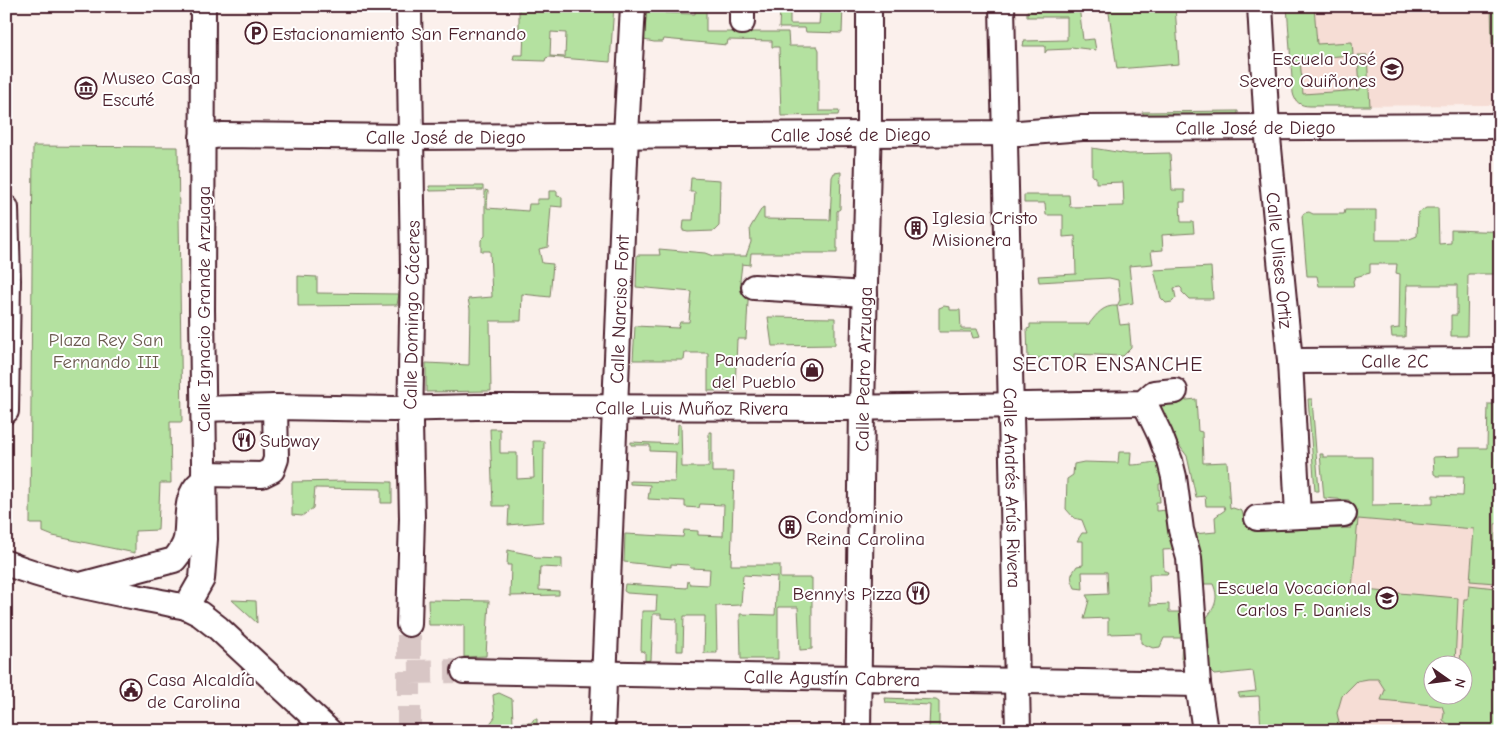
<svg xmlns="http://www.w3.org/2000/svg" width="1506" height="737" font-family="'Comic Neue',sans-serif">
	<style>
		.built { fill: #f6ddd5; fill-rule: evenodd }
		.green { fill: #b4e1a0; stroke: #7f8066; fill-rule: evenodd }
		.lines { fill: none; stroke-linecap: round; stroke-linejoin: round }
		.minor-tunnel { stroke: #d8c6c5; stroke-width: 24; stroke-dasharray: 24 12; stroke-linecap: butt }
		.minor-casing { stroke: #4a1f2b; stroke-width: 28 }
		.minor { stroke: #fff; stroke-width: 24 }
		.labels { text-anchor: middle; stroke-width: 4; stroke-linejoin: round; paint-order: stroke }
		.poi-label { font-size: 19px; fill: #4a1f2b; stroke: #fff; text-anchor: start }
		.street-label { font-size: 19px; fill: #4a1f2b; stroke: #fff }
		.park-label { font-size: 19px; fill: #6a594e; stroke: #fff }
		.neighbourhood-label { font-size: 20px; letter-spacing: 1px; fill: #4a1f2b; stroke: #fff }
	</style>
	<rect width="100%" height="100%" fill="#fbf0ec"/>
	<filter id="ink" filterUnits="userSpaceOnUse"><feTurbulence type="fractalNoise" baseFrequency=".02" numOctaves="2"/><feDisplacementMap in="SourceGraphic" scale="10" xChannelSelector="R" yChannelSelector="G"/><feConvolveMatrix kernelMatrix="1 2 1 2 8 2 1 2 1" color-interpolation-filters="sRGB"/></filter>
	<g filter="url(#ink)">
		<path class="built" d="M 1287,6 L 1491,6 L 1492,105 L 1310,106 L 1301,105 L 1295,101 L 1293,93 Z
			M 1403,504 L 1500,504 L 1500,731 L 1303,731 L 1260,531 L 1349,526 L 1350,506 ZM 1434,664 L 1464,664 L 1464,694 L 1434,694 Z"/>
		<path class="green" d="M 519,6 L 614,6 L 610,62 L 549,57 L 546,58 L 545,61 L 513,60 L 514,55 L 523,55 L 524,31 L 519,30 ZM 551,32 L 566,33 L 565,57 L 550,56 Z
			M 646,6 L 665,6 L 665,13 L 695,14 L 695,6 L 706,6 L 706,32 L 788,32 L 789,46 L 817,46 L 819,50 L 819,111 L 839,111 L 838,115 L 781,116 L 779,47 L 772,47 L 772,41 L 728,40 L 727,45 L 664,39 L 663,42 L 654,42 L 644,40 Z
			M 780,6 L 790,6 L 790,24 L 819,24 L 820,13 L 818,13 L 818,6 L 843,6 L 842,33 L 806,32 L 805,28 L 779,28 Z
			M 1070,6 L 1079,6 L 1083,40 L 1094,39 L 1096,50 L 1071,47 L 1070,49 L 1047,50 L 1045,53 L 1045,46 L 1023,46 L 1024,41 L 1067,40 L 1067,17 L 1027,17 L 1027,11 L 1069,12 Z
			M 1108,6 L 1175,6 L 1179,64 L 1117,69 Z
			M 1287,6 L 1314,6 L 1317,44 L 1352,42 L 1353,55 L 1300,59 L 1303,94 L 1360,90 L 1358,55 L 1367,55 L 1370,106 L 1310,106 C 1300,106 1295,102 1293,93 Z
			M 1491,6 L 1500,6 L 1500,44 L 1492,44 Z
			M 1238,111 L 1238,115 L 1145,116 L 1142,112 Z
			M 33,146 L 178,147 L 182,422 L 170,422 L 171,483 L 160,483 L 158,530 L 135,531 L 135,553 L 53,536 L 43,532 L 43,524 L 30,524 Z
			M 1092,148 L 1129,154 L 1170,153 L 1172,190 L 1185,190 L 1185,202 L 1180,202 L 1181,222 L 1193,222 L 1194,233 L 1162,235 L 1163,250 L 1151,251 L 1153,264 L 1129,266 L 1133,303 L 1117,306 L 1120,325 L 1129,324 L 1131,345 L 1131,348 L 1123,356 L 1074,354 L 1074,359 L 1028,358 L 1027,329 L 1030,328 L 1030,324 L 1089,324 C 1097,314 1103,305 1117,306 L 1120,300 L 1118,280 L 1109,278 L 1039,282 L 1038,276 L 1076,274 L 1075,236 L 1063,237 L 1063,215 L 1046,215 L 1045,203 L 1024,203 L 1024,195 L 1069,195 L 1070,207 L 1124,206 L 1123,182 L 1096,183 L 1096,177 L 1092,176 Z
			M 841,172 L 840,209 L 837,211 L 837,253 L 751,253 L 750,265 L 742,264 L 740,281 L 749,283 L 746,339 L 737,339 L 735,391 L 708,391 L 708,353 L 685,353 L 684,360 L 633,360 L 635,326 L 678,328 L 680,322 L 689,322 L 692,292 L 636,287 L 637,255 L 660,255 L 659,249 L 705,253 L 713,256 L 746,256 L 751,242 L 750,228 L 762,208 L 764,207 L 764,219 L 830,220 L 832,177 L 834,173 Z
			M 691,178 L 720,180 L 719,226 L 714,231 L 688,232 L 683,231 L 684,220 L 693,220 L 695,192 L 690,192 Z
			M 429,186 L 483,186 L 483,190 L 430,191 Z
			M 485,190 L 488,191 L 487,208 L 528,211 L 529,204 L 537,204 L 537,199 L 549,199 L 549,191 L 557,191 L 557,196 L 562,197 L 562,207 L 551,206 L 548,247 L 539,249 L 542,263 L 553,264 L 550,297 L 522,294 L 521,321 L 490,321 L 491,391 L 426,392 L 426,363 L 469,365 L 470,309 L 468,299 L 492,297 L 490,251 L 481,251 L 481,240 L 485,236 Z
			M 1426,208 L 1438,208 L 1439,244 L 1451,243 L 1451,230 C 1468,230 1483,232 1500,231 L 1500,274 L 1468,274 L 1467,336 L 1451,336 L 1451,315 L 1457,315 L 1457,285 L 1407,285 L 1405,337 L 1392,337 L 1391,329 L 1399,328 L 1400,274 L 1396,273 L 1397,264 L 1370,264 L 1370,273 L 1355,277 L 1353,281 L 1354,286 L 1319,286 L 1317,276 L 1307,276 L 1302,216 L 1304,213 L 1309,212 L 1313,214 L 1344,214 L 1345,210 L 1376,210 L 1376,240 L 1407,240 L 1417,236 L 1418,213 Z
			M 1211,267 L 1213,299 L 1189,299 L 1182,292 L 1182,289 L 1180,287 L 1174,288 L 1176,298 L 1172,302 L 1166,303 L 1161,298 L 1154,270 Z
			M 298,276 L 317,277 L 317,293 L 399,294 L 397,305 L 298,306 Z
			M 944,306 L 950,307 L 950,310 L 960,310 L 961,329 L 977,329 L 980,337 L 973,338 L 971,332 L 939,332 L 939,308 Z
			M 768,317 L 835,318 L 835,345 L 772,346 Z
			M 1196,399 L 1198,431 L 1202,432 L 1203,463 L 1227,462 L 1230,509 L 1233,508 L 1242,511 L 1246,525 L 1260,531 L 1351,528 L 1349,500 L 1324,498 L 1320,454 L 1323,454 L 1323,457 L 1372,457 L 1372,505 L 1433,504 L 1433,495 L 1463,496 L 1464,476 L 1437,476 L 1434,474 L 1433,457 L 1460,456 L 1460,448 L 1487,448 L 1488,404 L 1495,404 L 1497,498 L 1500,499 L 1500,523 L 1495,524 L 1495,583 L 1470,581 L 1474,529 L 1358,519 L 1352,589 L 1458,598 L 1455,664 L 1434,664 L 1434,694 L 1453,695 L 1453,699 L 1458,695 L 1464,694 L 1464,664 L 1460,664 L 1464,599 L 1468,599 L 1469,585 L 1495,588 L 1496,585 L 1500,585 L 1500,731 L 1466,729 L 1450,731 L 1449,725 L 1443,720 L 1444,712 L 1442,706 L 1381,700 L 1385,690 L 1378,679 L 1368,679 L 1357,681 L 1342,696 L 1337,713 L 1341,731 L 1261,731 L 1259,696 L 1240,697 L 1238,693 L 1256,691 L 1253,671 L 1214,675 L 1210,671 L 1203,622 C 1214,609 1220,600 1213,584 L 1200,584 L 1193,534 L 1216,532 L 1215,517 L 1225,510 L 1224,506 L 1206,506 L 1205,496 L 1196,497 L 1187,456 L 1168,430 L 1160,403 Z
			M 1308,399 L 1312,399 L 1319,491 L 1315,491 Z
			M 678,424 L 681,425 L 682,467 L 709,467 L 709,432 L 712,432 L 712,472 L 734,472 L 731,565 L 780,565 L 780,578 L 812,578 L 812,649 L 800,650 L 798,607 L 778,607 L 778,659 L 741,659 L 740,614 L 775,615 L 777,577 L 743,575 L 741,605 L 716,606 L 717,653 L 704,653 L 705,616 L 684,616 L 683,651 L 677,651 L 677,619 L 661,618 L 661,614 L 653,614 L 651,660 L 645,661 L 645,652 L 641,651 L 642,611 L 656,611 L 657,595 L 627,593 L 624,591 L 625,584 L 687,588 L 688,581 L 690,584 L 709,585 L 710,569 L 690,568 L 689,565 L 671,564 L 671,567 L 624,562 L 625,534 L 683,537 L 684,530 L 698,531 L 698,535 L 723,536 L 724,505 L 700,504 L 699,508 L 685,507 L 685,501 L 648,499 L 650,485 L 630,484 L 630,481 L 675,482 L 676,452 L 650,451 L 650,445 L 631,445 L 631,442 L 677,444 Z
			M 490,429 L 500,429 L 500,453 L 517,453 L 517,479 L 534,478 L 533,441 L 544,441 L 543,522 L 508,525 L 509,506 L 493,506 Z
			M 1119,452 L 1131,452 L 1130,465 C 1156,465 1156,453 1167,483 L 1159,484 L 1160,502 L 1156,502 L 1156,511 L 1167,510 L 1183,549 L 1163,550 L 1164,571 L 1167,571 L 1168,574 L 1149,574 L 1150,605 L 1169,604 L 1169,612 L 1187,612 L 1190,660 L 1181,659 L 1182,638 L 1164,638 L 1160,647 L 1153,648 L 1141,643 L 1141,633 L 1108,634 L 1108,618 L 1084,619 L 1089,600 L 1086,595 L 1108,594 L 1107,572 L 1082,572 L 1083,589 L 1075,588 C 1070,577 1070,576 1077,566 L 1083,565 L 1083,541 L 1077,541 L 1082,533 L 1087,533 L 1082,520 L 1074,518 L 1066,509 L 1067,479 L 1073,475 L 1074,464 L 1084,462 L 1118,463 Z
			M 343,481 L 392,482 L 392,503 L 381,503 L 381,489 L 315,488 L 313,508 L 302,516 L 292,515 L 292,482 Z
			M 508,550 L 532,555 L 535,558 L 562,559 L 562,568 L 540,567 L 539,590 L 559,591 L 559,595 L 510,596 L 511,565 L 507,565 Z
			M 232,600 L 256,601 L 257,623 Z
			M 428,600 L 489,601 L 486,656 L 464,657 L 464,625 L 429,625 Z
			M 499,693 L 512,699 L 513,723 L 531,723 L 534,719 L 537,719 L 537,729 L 556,729 L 556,731 L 490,731 L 489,725 L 495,717 L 493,695 Z
			M 885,698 L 936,700 L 939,702 L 939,731 L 900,731 L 900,727 L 929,728 L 930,705 L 886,703 Z"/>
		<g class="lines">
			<path class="minor-tunnel" d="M 409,672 L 464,671
				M 409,731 L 409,624"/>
			<g class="minor-casing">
				<g id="minor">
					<path d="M 409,6 L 413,267 L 410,423 L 412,518 L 409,624"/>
					<path id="s1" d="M 1002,6 L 1018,731"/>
					<path id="s2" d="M 1260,6 L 1267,128 L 1290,361 L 1298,515"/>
					<path d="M 742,22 L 742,6"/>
					<path id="s3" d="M 202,138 L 222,135 L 412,137 L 1019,133 L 1082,128 L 1500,126"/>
					<path d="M 6,208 L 8,280 L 6,411"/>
					<path d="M 754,287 L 865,294"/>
					<path id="s4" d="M 1290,361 L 1500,360"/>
					<path d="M 1143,403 L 1148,410 L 1160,435 L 1170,461 L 1174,477 L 1181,530 L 1189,558 L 1198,684 L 1205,731"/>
					<path id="s5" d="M 203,409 L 275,407 L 393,409 L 476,407 L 842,408 L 1143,403 L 1154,393 L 1175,391"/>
					<path d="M 204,474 L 262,475 L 272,470 L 276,459 L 275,407"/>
					<path d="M 1257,518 L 1344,514"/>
					<path d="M 6,563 C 64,586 126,594 186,607 L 200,614 L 218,628 L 329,731"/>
					<path d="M 84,584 L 174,560 C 179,554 184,548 186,539 C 189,520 184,496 201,482"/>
					<path d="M 186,607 L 202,579 L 205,539 L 202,310 L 203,6"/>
					<path id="s6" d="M 464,671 L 1198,684"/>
					<path id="s7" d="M 602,731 L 626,135 L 633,6"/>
					<path id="s8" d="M 858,731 L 862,407 L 869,119 L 869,6"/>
				</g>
			</g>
			<use href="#minor" class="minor"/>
		</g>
	</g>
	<defs>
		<g id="parking-ring" transform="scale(1.125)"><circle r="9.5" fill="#fff" stroke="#4a1f2b" stroke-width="1.5"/><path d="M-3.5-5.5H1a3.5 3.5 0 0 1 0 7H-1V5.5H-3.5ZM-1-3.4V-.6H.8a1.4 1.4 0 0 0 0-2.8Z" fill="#4a1f2b"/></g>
		<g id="school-ring" transform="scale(1.125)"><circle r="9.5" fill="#fff" stroke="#4a1f2b" stroke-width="1.5"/><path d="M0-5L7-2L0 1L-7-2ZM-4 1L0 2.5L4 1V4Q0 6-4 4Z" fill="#4a1f2b"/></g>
		<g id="museum-ring" transform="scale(1.125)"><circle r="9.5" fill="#fff" stroke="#4a1f2b" stroke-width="1.5"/><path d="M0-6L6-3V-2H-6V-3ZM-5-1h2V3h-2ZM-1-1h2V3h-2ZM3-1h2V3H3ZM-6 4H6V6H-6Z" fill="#4a1f2b"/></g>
		<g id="building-ring" transform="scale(1.125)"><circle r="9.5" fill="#fff" stroke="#4a1f2b" stroke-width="1.5"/><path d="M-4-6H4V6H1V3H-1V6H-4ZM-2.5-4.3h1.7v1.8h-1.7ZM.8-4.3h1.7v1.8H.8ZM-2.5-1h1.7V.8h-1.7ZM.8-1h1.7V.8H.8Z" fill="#4a1f2b"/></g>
		<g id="shop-ring" transform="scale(1.125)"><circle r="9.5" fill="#fff" stroke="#4a1f2b" stroke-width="1.5"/><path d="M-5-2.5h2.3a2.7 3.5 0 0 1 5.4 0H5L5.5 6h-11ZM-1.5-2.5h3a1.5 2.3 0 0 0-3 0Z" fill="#4a1f2b"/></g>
		<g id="restaurant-ring" transform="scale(1.125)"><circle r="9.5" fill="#fff" stroke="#4a1f2b" stroke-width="1.5"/><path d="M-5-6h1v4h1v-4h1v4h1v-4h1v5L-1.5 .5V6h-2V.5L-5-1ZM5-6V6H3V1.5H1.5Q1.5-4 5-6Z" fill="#4a1f2b"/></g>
		<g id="civic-ring" transform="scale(1.125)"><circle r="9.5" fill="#fff" stroke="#4a1f2b" stroke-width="1.5"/><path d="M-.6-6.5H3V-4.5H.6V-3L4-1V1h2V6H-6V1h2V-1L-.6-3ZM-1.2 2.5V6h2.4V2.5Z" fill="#4a1f2b"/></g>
	</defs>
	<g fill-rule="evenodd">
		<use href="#parking-ring" x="256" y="33"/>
		<use href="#school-ring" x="1392" y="69"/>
		<use href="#museum-ring" x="86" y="88"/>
		<use href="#building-ring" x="916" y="228"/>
		<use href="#shop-ring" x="812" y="370"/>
		<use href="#restaurant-ring" x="244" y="440"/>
		<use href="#building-ring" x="790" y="527"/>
		<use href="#restaurant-ring" x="918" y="593"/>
		<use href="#school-ring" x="1387" y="598"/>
		<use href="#civic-ring" x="131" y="690"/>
	</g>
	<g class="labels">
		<g class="poi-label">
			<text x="272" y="40">Estacionamiento San Fernando</text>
			<text x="1376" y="65" text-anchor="end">Escuela José<tspan x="1376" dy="22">Severo Quiñones</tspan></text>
			<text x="102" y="84">Museo Casa<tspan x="102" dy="22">Escuté</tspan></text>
			<text x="932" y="224">Iglesia Cristo<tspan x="932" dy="22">Misionera</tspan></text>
			<text x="796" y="366" text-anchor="end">Panadería<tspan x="796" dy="22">del Pueblo</tspan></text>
			<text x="260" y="447">Subway</text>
			<text x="806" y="523">Condominio<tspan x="806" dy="22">Reina Carolina</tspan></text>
			<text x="1371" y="594" text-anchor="end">Escuela Vocacional<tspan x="1371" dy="22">Carlos F. Daniels</tspan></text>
			<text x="902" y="600" text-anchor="end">Benny's Pizza</text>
			<text x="147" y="686">Casa Alcaldía<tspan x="147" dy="22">de Carolina</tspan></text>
		</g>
		<g class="street-label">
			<text dy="7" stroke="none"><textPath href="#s3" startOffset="1054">Calle José de Diego</textPath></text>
			<text dy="7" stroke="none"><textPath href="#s3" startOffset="649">Calle José de Diego</textPath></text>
			<text dy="7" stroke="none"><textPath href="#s3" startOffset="244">Calle José de Diego</textPath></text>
			<text dy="7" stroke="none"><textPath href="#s2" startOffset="255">Calle Ulises Ortiz</textPath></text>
			<text transform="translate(203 309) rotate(-90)" y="7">Calle Ignacio Grande Arzuaga</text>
			<text dy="7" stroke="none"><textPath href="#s7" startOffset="422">Calle Narciso Font</textPath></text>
			<text transform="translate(411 315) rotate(-89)" y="7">Calle Domingo Cáceres</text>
			<text dy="7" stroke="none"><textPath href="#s4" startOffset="105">Calle 2C</textPath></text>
			<text dy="7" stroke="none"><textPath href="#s8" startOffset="362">Calle Pedro Arzuaga</textPath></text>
			<text dy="7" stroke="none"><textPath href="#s5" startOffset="489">Calle Luis Muñoz Rivera</textPath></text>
			<text dy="7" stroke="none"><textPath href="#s1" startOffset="482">Calle Andrés Arús Rivera</textPath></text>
			<text dy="7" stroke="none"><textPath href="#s6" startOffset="368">Calle Agustín Cabrera</textPath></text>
		</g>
		<g class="park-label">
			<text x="106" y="346">Plaza Rey San<tspan x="106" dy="22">Fernando III</tspan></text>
		</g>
		<g class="neighbourhood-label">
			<text x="1108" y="371">SECTOR ENSANCHE</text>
		</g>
	</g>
	<rect width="1506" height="737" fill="none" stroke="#fff" stroke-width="25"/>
	<rect x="12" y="12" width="1481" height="712" fill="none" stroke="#4a1f2b" stroke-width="2" filter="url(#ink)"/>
	<g transform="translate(1448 680) rotate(104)"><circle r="24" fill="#ffffff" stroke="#b7a5aa"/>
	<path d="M0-4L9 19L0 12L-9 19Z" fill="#4a1f2b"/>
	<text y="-8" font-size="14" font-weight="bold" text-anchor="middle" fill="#4a1f2b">N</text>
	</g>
</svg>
